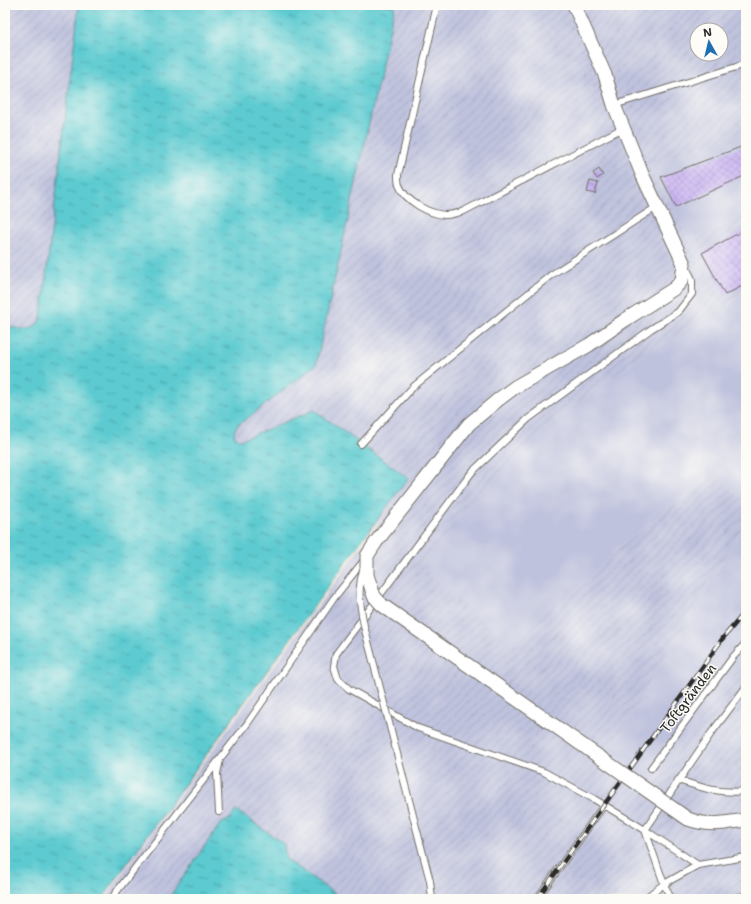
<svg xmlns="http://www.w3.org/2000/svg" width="751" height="904" font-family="'Shantell Sans',sans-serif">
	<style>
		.industrial { fill: url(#industrial-furrows); fill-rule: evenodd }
		.railway { fill: #bfc2dd }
		.water { fill: url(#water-ripples); stroke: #447a7e }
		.pier { fill: #f7edda }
		.building { fill: url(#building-cross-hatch) }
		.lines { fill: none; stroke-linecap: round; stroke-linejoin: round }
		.lane-casing { stroke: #726f68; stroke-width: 8 }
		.street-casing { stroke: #726f68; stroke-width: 15 }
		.path { stroke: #726f68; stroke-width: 2.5; stroke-dasharray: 3 3; stroke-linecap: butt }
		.lane { stroke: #fff; stroke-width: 6 }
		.street { stroke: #fff; stroke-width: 13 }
		.rail-casing { stroke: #2b2b2b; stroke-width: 4.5 }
		.rail { stroke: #fdfcf7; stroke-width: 3; stroke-dasharray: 9; stroke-linecap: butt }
		.lane-bridge-casing { stroke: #726f68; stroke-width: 8; stroke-linecap: butt }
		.street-bridge-casing { stroke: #726f68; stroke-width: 15; stroke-linecap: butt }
		.lane-bridge { stroke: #fff; stroke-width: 6 }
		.street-bridge { stroke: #fff; stroke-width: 13 }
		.labels { text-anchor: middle; stroke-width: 3; stroke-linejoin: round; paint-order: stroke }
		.street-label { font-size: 14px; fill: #2b2b2b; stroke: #fdfcf7 }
	</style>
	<defs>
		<pattern id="industrial-furrows" width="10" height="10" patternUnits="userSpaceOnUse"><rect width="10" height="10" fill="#bfc2dd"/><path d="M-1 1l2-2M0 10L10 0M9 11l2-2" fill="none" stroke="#a4a7be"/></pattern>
		<pattern id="water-ripples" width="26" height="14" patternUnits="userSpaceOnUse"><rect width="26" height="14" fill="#5ccad0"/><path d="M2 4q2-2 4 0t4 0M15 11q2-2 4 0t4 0" fill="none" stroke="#4ca4a9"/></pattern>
		<pattern id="building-cross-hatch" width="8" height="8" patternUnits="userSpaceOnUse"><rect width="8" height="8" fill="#c6aff3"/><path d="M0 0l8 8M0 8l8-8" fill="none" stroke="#a18fc5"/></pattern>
	</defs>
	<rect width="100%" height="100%" fill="#fdfcf7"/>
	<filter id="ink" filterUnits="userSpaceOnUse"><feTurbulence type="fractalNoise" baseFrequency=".025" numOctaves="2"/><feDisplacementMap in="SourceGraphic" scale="8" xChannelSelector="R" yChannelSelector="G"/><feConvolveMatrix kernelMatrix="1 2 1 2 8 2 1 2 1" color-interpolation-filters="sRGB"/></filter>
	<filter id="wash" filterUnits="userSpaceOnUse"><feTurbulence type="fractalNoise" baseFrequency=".012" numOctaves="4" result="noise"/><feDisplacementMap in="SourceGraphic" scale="16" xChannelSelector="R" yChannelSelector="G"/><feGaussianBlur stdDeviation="0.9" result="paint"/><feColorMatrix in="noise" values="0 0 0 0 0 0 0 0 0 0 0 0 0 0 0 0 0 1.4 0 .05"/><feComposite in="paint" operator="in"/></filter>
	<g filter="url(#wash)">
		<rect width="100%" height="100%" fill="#f7edda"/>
		<path class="industrial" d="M 5,5 L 79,5 L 42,310 L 41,317 L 36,327 L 28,329 L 5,326 Z
			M 395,5 L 746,5 L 746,131 L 649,165 L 689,240 L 746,216 L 746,293 L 650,351 L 590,393 L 545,428 L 611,553 L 715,473 L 746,502 L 746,522 L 648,686 L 606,760 L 649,790 L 746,654 L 746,899 L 342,899 L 286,859 L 284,844 L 236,810 L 230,819 L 220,824 L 168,899 L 103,899 L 123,869 L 408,478 L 314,410 L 241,440 L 235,437 L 234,433 L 236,427 L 316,365 ZM 697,30 L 721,30 L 721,54 L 697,54 Z"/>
		<path class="railway" d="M 746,131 L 746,216 L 689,240 L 649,165 Z
			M 746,293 L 746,502 L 715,473 L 611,553 L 509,647 L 423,568 L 477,495 L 513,458 L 545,428 L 590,393 L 650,351 Z
			M 746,522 L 746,654 L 649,790 L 606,760 L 648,686 Z"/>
		<path class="water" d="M 79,5 L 395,5 L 316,365 L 236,427 L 234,433 L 235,437 L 241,440 L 314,410 L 408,478 L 123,869 L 103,899 L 5,899 L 5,326 C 21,328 34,335 41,317 Z
			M 236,810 L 284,844 L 286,859 L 342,899 L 168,899 L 220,824 L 230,819 Z"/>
		<path class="pier" d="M 390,507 L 125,870 L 105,899 L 103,899 L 365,537 Z"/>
		<g id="blocks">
			<path class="building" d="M 746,145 L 746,175 L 676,207 L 661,177 Z
				M 599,169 L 603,175 L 597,179 L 593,173 Z
				M 590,181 L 598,183 L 595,194 L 587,192 Z
				M 746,229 L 746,284 L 725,295 L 702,253 Z"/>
		</g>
	</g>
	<g filter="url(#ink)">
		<use href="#blocks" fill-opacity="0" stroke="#726f68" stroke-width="1"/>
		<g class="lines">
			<g class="lane-casing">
				<path id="lane" d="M 437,5 L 398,175 C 398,179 398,182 399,185 C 405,201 429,214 445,215 C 451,215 458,213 464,211 L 623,128
					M 614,105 L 746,64
					M 686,267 L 692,279 L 692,294 L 678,312 L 651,329 L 528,419 L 472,472 L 336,654 L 334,666 L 338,679 L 349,689 L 418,728 L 544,772 L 594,799 L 645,830 L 698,865 L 746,857
					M 361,444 L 413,387 L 551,275 L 658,206
					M 651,768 L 733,657 L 746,643
					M 678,780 C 703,788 720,794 746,791
					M 219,812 L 217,773 L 220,760
					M 645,830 L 712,732 L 746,687
					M 645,830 L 664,884 L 671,899
					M 113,899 L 114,895 L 247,724 L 334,598 L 365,559
					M 537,899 L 604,805
					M 644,899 L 664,884 L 698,865
					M 732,899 L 746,895"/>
			</g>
			<g class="street-casing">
				<path id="street" d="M 499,399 L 515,387 L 589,345 L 625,320 L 675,288 L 682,280 L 684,264 L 642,174 L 614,105 L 605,75 L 574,5"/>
			</g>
			<path class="path" d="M 372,5 L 394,8"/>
			<use href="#lane" class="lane"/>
			<use href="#street" class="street"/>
			<g class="rail-casing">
				<path id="rail" d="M 537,899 L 723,638 L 746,611"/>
			</g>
			<use href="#rail" class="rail"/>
			<g class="lane-bridge-casing">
				<path id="lane-bridge" d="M 363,570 C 357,592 360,604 364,626 L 424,858 L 430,881 L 432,899"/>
			</g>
			<g class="street-bridge-casing">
				<path id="street-bridge" d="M 499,399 L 469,424 L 376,542 L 367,556 L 367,575 L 374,596 L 382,605 L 688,819 C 709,827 724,823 746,820"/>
			</g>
			<use href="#lane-bridge" class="lane-bridge"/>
			<use href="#street-bridge" class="street-bridge"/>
		</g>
	</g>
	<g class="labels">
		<g class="street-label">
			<text transform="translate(688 698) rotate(-53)" y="5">Toftgränden</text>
		</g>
	</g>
	<rect width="751" height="904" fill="none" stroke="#fdfcf7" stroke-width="20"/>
	<g transform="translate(709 42) rotate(352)"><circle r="19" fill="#fdfcf7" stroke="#a9a8a5"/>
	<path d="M0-3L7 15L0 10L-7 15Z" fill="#1f6fb2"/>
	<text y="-6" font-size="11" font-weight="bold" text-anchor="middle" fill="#2b2b2b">N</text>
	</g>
</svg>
